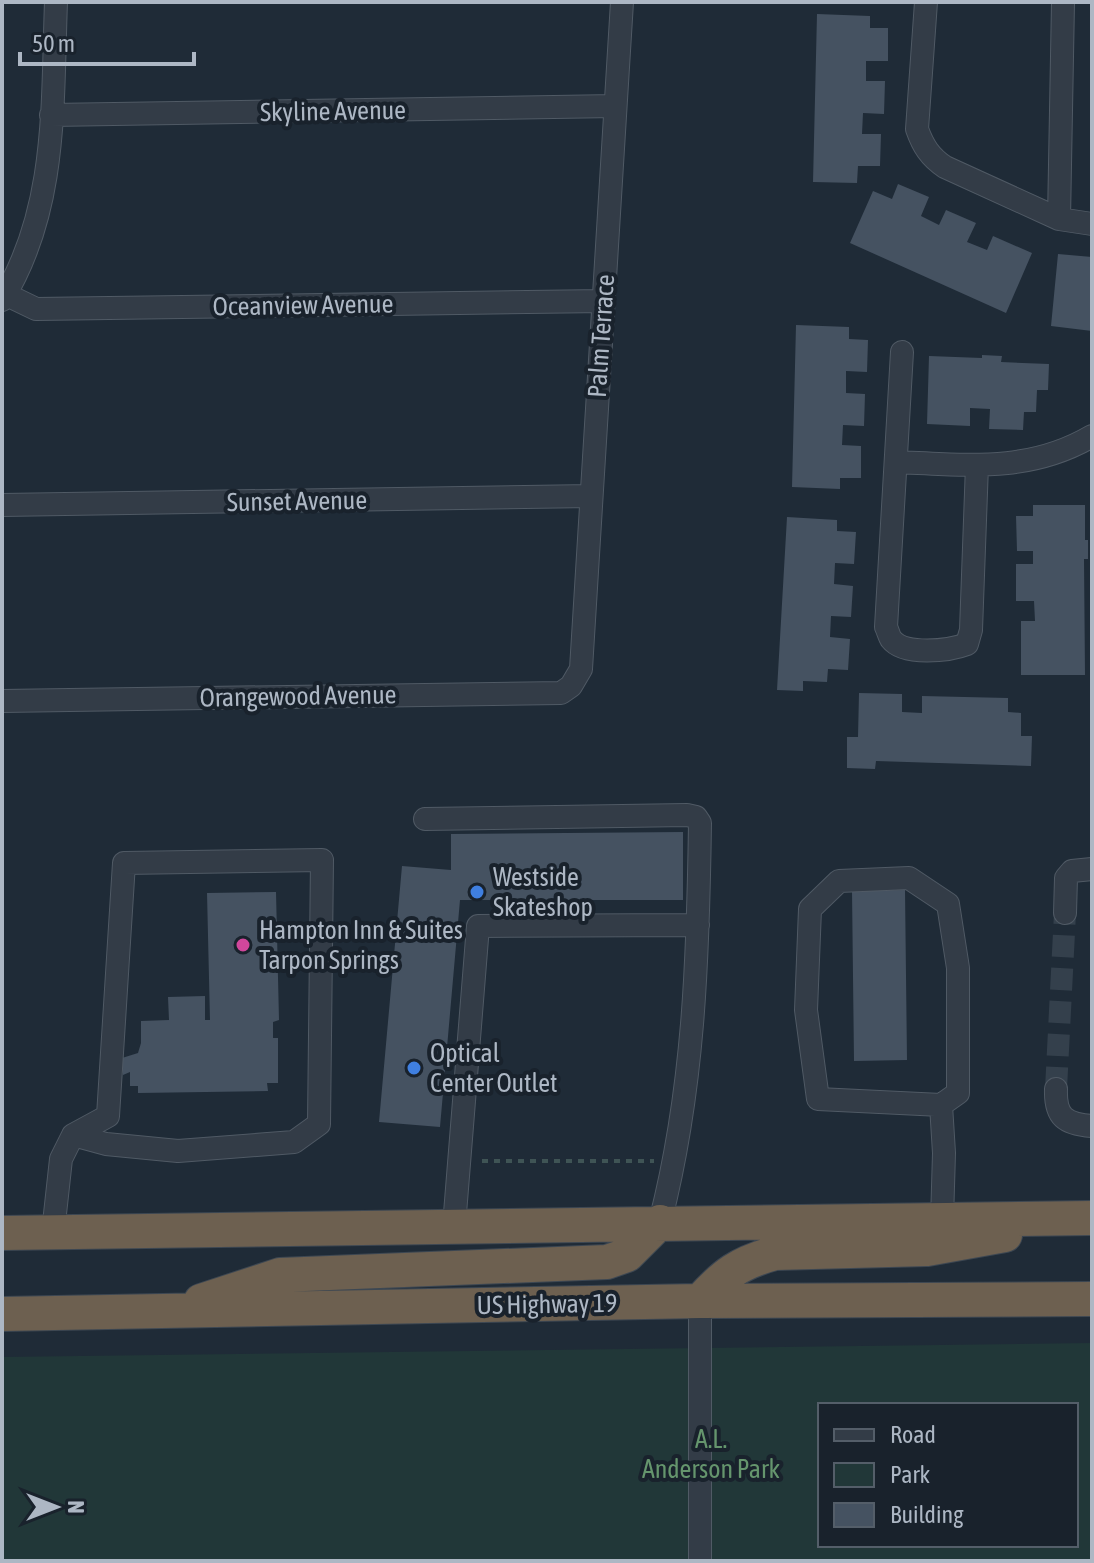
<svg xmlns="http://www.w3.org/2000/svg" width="1094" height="1563" font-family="'Asap Condensed',sans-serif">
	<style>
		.green { fill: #213738; fill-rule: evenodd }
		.building { fill: #455261 }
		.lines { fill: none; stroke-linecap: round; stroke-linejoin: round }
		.minor-tunnel { stroke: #34404c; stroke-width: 22; stroke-dasharray: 22 11; stroke-linecap: butt }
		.minor-casing { stroke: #505a65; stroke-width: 24 }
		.highway-casing { stroke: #3d4752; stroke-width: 36 }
		.path { stroke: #3f5455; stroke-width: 4; stroke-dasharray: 6 6; stroke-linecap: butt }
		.minor { stroke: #333c47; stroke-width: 22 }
		.highway { stroke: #6d6050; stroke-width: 34 }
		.shop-dot { fill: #3f7fe0; stroke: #19222c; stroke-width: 3 }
		.hotel-dot { fill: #d1479c; stroke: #19222c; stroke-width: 3 }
		.labels { text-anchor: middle; stroke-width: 8; stroke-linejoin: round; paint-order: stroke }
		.street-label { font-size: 26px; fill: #adb7c4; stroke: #19222c }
		.poi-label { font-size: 26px; fill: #adb7c4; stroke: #19222c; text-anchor: start }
		.park-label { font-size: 26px; fill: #65956d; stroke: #19222c }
	</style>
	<rect width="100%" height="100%" fill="#1f2b37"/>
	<path class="green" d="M 1092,1343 L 1092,1561 L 2,1561 L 2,1357 ZM 820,1405 L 1076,1405 L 1076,1545 L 820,1545 Z"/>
	<path class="building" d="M 817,14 L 870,16 L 870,28 L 888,28 L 888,61 L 866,61 L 866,81 L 885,81 L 884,114 L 863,113 L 862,134 L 881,134 L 880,166 L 858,166 L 857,183 L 813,182 Z
		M 898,184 L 929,197 L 921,216 L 939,225 L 946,210 L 976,223 L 967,242 L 987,250 L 993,236 L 1032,253 L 1006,313 L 850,243 L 873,191 L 892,199 Z
		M 1058,254 L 1092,257 L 1092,331 L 1051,326 Z
		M 796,325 L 849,327 L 849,339 L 868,340 L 867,372 L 846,371 L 846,393 L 865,394 L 864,426 L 843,425 L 842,445 L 861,446 L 861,478 L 840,478 L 840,489 L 792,487 Z
		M 982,355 L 1002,356 L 1001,362 L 1049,364 L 1048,390 L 1037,390 L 1036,412 L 1024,412 L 1023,430 L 989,429 L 990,409 L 970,408 L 970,426 L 927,424 L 929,356 L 982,358 Z
		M 1033,505 L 1085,505 L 1085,540 L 1088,540 L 1088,559 L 1084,559 L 1085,675 L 1021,675 L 1021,621 L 1035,621 L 1034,601 L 1016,601 L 1016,564 L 1033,564 L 1033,551 L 1017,551 L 1016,516 L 1033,516 Z
		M 787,517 L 837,520 L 837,531 L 856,532 L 854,564 L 835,563 L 834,584 L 853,586 L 851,617 L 831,616 L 830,637 L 850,639 L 848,670 L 828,669 L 827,682 L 803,681 L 803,691 L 777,690 Z
		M 859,693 L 902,694 L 902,712 L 922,713 L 922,696 L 1008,698 L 1008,712 L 1021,713 L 1021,736 L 1032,736 L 1031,766 L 876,761 L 875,769 L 847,768 L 847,737 L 858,737 Z
		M 683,832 L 683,900 L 460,900 L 440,1127 L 379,1122 L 402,866 L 451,870 L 451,834 Z
		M 905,890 L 907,1060 L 854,1061 L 852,891 Z
		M 276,892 L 279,1020 L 273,1022 L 273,1038 L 278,1038 L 278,1083 L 267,1083 L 268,1091 L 138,1093 L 138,1086 L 130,1086 L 130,1072 L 123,1075 L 122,1058 L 138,1053 L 141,1043 L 141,1021 L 169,1020 L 168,997 L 205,996 L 205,1020 L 210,1020 L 207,893 Z"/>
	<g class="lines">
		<path class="minor-tunnel" d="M 1056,1089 L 1065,913"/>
		<g class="minor-casing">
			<path id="minor" d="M 926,2 L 917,129 C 923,146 930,157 945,167 L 1059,219 L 1092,224
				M 51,115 L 615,106
				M 1059,219 L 1063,2
				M 5,294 L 36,309 L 604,301
				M 2,300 C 58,209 52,104 56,2
				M 902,352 L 886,627 C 888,631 889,636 891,639 C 904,656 949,651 967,644 L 971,630 L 977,465
				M 896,462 C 966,465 1029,473 1092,436
				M 2,505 L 591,496
				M 2,701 L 561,693 L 571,686 L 581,669 L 622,2
				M 425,819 L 687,815 L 696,817 L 700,823 C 698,960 694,1089 660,1222
				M 1065,913 L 1066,878 L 1072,871 L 1092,869
				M 1056,1089 C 1055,1117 1065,1124 1092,1126
				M 941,1105 L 958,1093 L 958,968 L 948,904 L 909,878 L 839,881 L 810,909 L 806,1010 L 818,1099 L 941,1105 L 944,1153 L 942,1220
				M 454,1226 L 478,926 L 698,925
				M 53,1232 L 61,1159 L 73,1135 L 108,1116 L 124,863 L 322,860 L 319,1124 L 294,1142 L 178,1151 L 106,1144 L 73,1135
				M 700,1561 L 700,1301"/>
		</g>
		<g class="highway-casing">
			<path id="highway" d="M 2,1233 L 1092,1218
				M 201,1301 L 280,1275 L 607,1262 L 627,1255 L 660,1222
				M 700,1301 C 724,1274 739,1263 775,1253 L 927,1249 L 1005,1235
				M 2,1314 L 700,1301 L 1092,1299"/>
		</g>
		<path class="path" d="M 482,1161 L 654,1161"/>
		<use href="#minor" class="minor"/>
		<use href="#highway" class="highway"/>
	</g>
	<g class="shop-dot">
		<circle cx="477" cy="892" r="8"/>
		<circle cx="414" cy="1068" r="8"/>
	</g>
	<circle class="hotel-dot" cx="243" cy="945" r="8"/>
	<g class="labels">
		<g class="street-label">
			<text transform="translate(333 111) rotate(-1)" y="9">Skyline Avenue</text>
			<text transform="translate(303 305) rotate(-1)" y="9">Oceanview Avenue</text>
			<text transform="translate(601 336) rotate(-86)" y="9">Palm Terrace</text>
			<text transform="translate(297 501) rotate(-1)" y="9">Sunset Avenue</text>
			<text transform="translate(298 696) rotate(-1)" y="9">Orangewood Avenue</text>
			<text transform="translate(547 1304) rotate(-1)" y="9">US Highway 19</text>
		</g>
		<g class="poi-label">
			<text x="493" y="886">Westside<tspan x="493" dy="30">Skateshop</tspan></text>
			<text x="259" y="939">Hampton Inn &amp; Suites<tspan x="259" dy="30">Tarpon Springs</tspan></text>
			<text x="430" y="1062">Optical<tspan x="430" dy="30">Center Outlet</tspan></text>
		</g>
		<g class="park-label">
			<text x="711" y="1448">A.L.<tspan x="711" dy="30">Anderson Park</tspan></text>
		</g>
	</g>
	<rect width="1094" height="1563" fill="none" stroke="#adb7c4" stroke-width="8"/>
	<rect x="818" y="1403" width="260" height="144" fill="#19222c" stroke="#545e69" stroke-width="2"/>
	<rect x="834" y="1429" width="40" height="12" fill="#333c47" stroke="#545e69" stroke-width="2"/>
	<text x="890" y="1443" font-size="24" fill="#adb7c4">Road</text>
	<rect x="834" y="1463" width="40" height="24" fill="#213738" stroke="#545e69" stroke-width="2"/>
	<text x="890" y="1483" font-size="24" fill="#adb7c4">Park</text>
	<rect x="834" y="1503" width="40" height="24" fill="#455261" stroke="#545e69" stroke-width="2"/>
	<text x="890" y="1523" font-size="24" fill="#adb7c4">Building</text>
	<g transform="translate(56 1507) rotate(90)" stroke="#19222c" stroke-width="6" paint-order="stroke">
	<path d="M0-6L14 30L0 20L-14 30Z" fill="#adb7c4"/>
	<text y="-12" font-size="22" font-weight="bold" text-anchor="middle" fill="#adb7c4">N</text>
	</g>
	<path d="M20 52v12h174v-12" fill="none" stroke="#adb7c4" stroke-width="4"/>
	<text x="32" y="52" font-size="24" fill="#adb7c4" stroke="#19222c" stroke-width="6" paint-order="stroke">50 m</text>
</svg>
